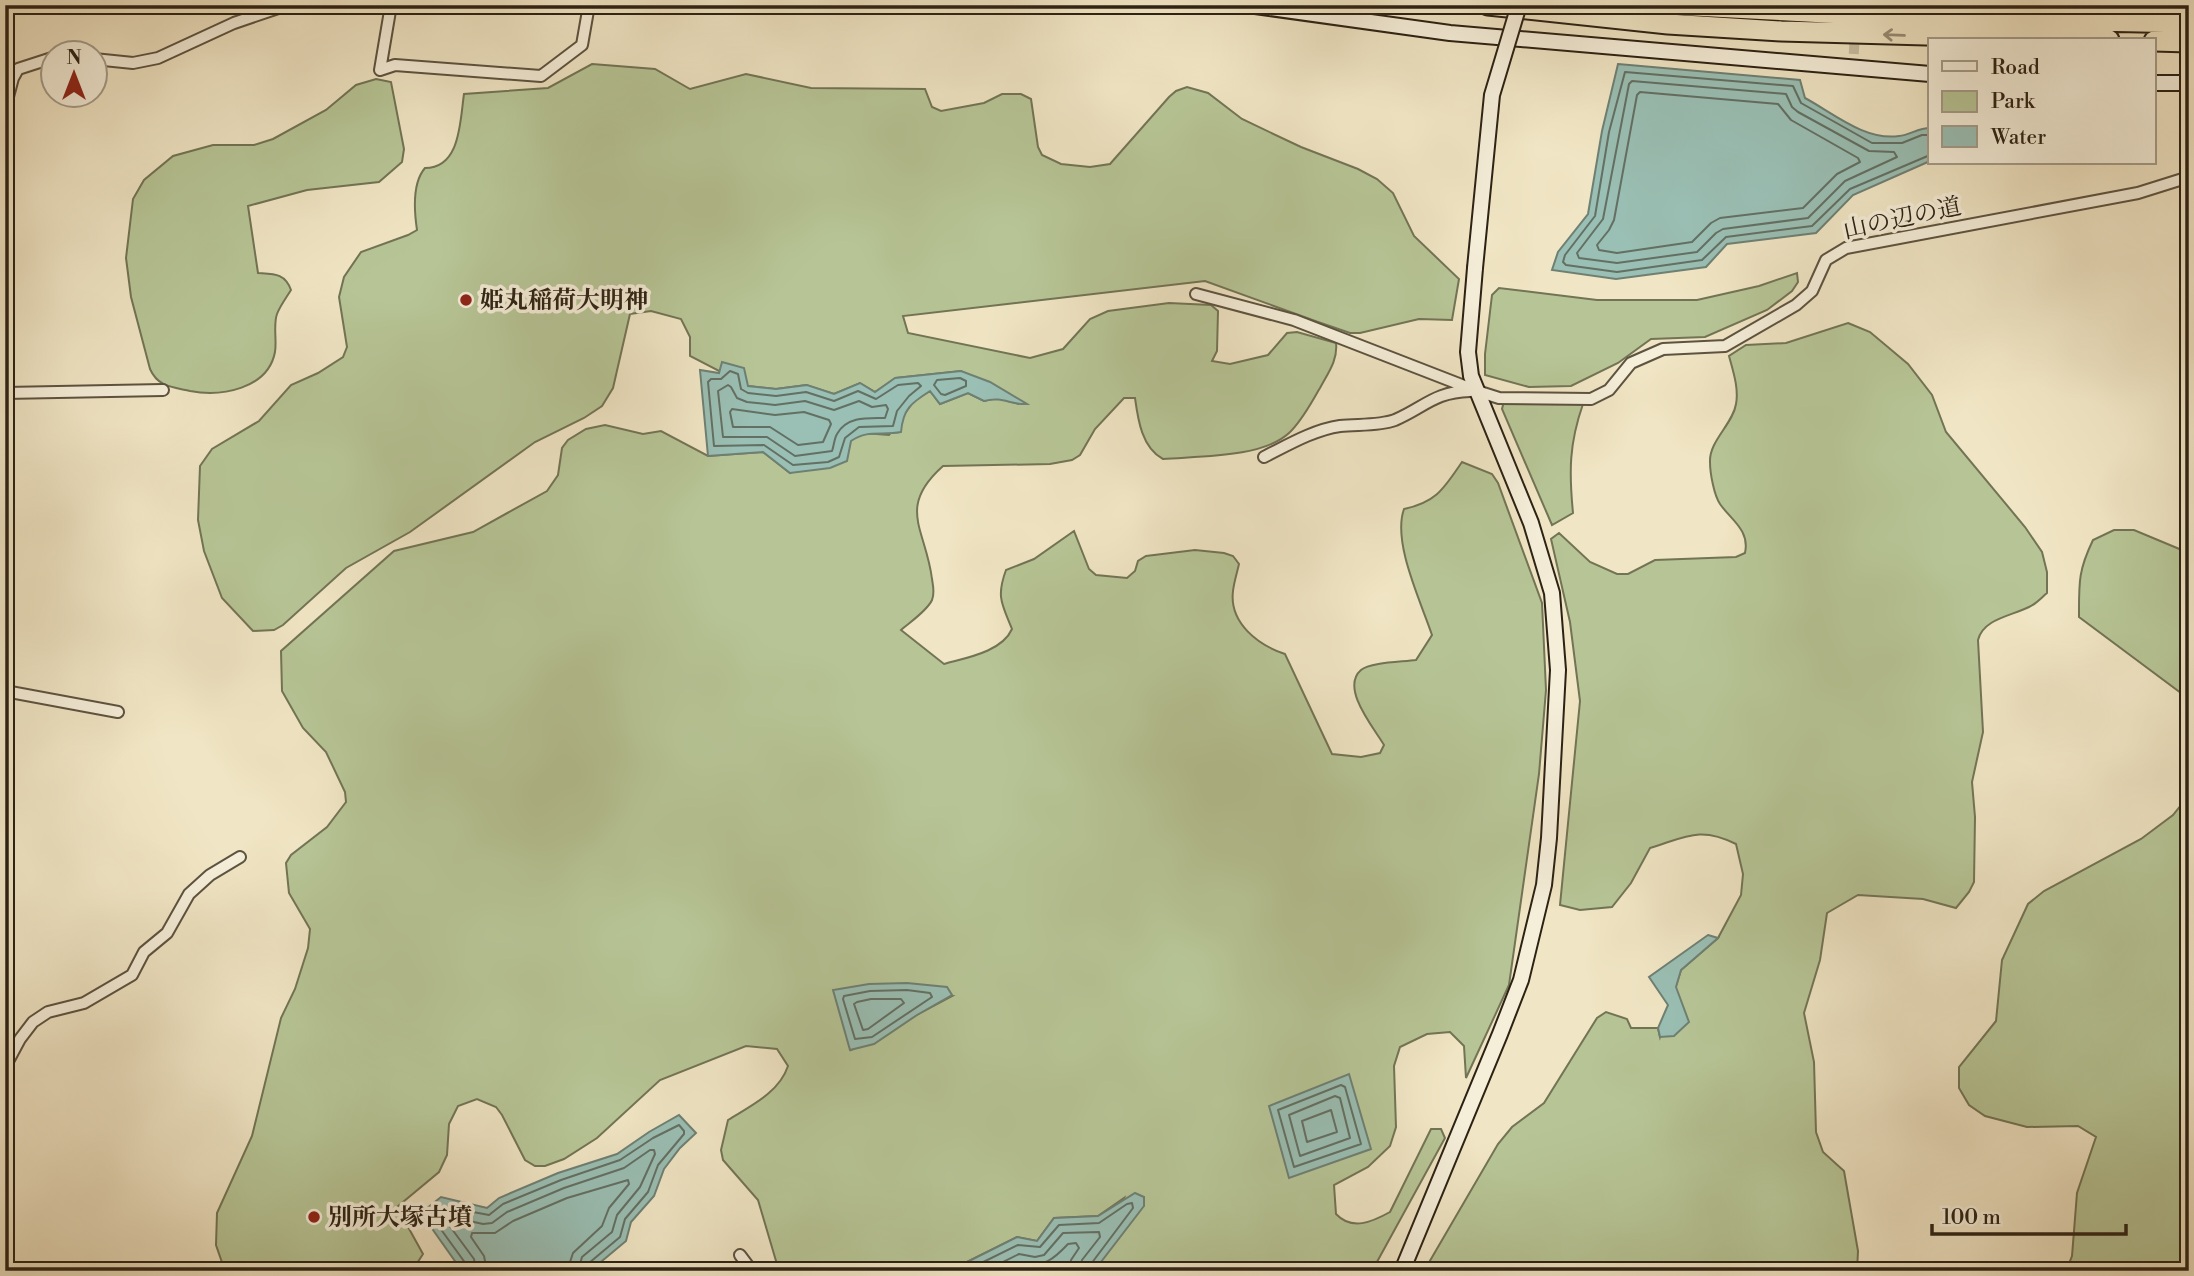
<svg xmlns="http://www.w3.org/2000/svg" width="2194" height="1276" font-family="'Libre Bodoni','Noto Serif JP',serif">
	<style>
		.green { fill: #b7c596; stroke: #727455; stroke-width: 2; fill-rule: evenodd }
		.water { fill: #9abfb4; stroke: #6e8074; stroke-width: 2 }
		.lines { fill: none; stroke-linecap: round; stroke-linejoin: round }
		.shore { stroke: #637064; stroke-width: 2 }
		.street-tunnel { stroke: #c9bea1; stroke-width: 10; stroke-dasharray: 10 5; stroke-linecap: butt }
		.street-casing { stroke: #5d5340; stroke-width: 14 }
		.secondary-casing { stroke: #2c2214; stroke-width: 18 }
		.highway-casing { stroke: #2c2214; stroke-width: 23 }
		.street { stroke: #f5eed9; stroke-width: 10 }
		.secondary { stroke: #f5eed9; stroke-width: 14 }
		.highway { stroke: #f0e5c4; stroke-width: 19 }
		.secondary-bridge-casing { stroke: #2c2214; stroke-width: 18; stroke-linecap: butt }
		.secondary-bridge { stroke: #f5eed9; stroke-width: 14 }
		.oneway { stroke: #988d75 }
		.poi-dot { fill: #8f2418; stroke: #f5eed9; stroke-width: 2.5 }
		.labels { text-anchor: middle; stroke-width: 7; stroke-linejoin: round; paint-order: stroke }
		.street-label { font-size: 24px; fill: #2c2214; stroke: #f5eed9 }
		.poi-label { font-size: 24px; font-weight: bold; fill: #2c2214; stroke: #f5eed9; text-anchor: start }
	</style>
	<rect width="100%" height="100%" fill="#f0e5c4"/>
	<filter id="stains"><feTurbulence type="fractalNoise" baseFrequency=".00286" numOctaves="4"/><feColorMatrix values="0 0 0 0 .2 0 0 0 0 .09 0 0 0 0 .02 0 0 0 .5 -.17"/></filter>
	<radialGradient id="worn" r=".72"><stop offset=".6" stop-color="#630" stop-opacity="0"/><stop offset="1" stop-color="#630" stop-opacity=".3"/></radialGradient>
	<path class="green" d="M 592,64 L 655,69 L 690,89 L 746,74 L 811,88 L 925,89 L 932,107 L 941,111 L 984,103 L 1002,94 L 1021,94 L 1031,99 L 1038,147 L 1042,155 L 1061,164 L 1090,167 L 1110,164 L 1169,97 L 1176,91 L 1187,87 L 1208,93 L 1242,119 L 1301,147 L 1358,169 L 1377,179 L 1393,193 L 1414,236 L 1459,279 L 1452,320 L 1419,319 L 1360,333 L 1350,333 L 1318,322 L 1205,281 L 903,316 L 908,333 L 1030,358 L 1063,349 L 1090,319 L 1108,311 L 1169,303 L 1211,305 L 1218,311 L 1217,351 L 1212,361 L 1230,364 L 1268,355 L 1287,333 L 1297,332 L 1336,343 C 1338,360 1328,373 1320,388 C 1311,403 1302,421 1289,433 C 1262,458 1199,456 1163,459 C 1142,448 1138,420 1135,398 L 1124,398 L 1095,429 L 1080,455 L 1072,460 L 1050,464 L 943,466 C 896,508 926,529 932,579 C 933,586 935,593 932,600 C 927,611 910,622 901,630 L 944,664 C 965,658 1002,652 1012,629 C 1002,604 996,597 1006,570 L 1034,559 L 1074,531 L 1089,569 L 1096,575 L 1127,578 L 1135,571 L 1138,561 L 1146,556 L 1195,550 L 1224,553 L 1233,556 L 1239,564 C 1237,573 1234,582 1233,591 C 1229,623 1258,645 1285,654 L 1332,754 L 1361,757 L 1380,753 L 1384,745 C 1374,728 1340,688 1361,670 C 1370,662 1403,662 1416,660 L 1432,635 C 1421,602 1392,542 1404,509 C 1437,502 1444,488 1462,462 L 1492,474 L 1498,483 L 1542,603 L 1546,690 L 1539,774 L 1509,985 L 1466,1078 L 1464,1046 L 1450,1032 L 1427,1034 L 1400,1047 L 1394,1066 L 1396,1127 L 1390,1146 L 1368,1167 L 1334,1185 L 1336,1214 C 1352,1231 1372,1222 1390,1212 L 1431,1129 L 1441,1129 L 1445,1138 L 1372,1271 L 1094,1271 L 1124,1198 L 1098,1216 L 1054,1218 L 1037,1241 L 1017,1237 L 949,1271 L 779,1271 L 758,1200 L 723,1160 L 721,1150 L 728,1120 C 750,1106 779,1093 788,1066 L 777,1049 L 746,1046 L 660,1080 L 597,1138 L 564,1159 L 545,1166 L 535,1166 L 525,1160 L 502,1115 L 496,1107 L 477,1099 L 458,1106 L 449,1124 L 447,1155 L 439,1172 L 397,1207 L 423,1254 L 412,1271 L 225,1271 L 216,1245 L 217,1213 L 252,1136 L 281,1018 L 295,989 L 308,948 L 310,929 L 289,893 L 286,863 L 291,855 L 327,827 L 346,802 L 345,792 L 326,752 L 303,728 L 282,691 L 281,651 L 394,551 L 473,532 L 547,491 L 558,475 L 562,448 L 568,440 L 586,429 L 605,425 L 643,434 L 661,431 L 708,456 L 763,452 L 790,473 L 863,433 L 889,435 L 914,401 L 930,391 L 940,404 L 968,393 L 984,401 L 997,398 L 1019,404 L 961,371 L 896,378 L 875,392 L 860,383 L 834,394 L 806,385 L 776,389 L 748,386 L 690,356 L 690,337 L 681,319 L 651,311 L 630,314 L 613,388 L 602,406 L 584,418 L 535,442 L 410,532 L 346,568 L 283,625 L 274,630 L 253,631 L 222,598 L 204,551 L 198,520 L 200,466 L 212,449 L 259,421 L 291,385 L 318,373 L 343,357 L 347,347 L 339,297 L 344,277 L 361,252 L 408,235 L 417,230 C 414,210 412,183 425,168 C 461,168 460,120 464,94 L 548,88 ZM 834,990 L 952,996 L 851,1050 Z
		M 376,79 L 391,82 L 404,149 L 402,162 L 379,182 L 307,190 L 248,206 L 258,273 C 274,274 285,273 291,290 C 286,298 280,306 277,314 C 273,325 277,340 275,352 C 268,389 221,397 190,391 C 172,387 158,387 150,369 L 131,297 L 126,258 L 133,199 L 144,180 L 173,156 L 213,145 L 254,145 L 273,139 L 326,110 L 356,85 Z
		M 1797,273 L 1798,282 L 1792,291 L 1767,310 L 1705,337 L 1651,339 L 1618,363 L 1571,386 L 1529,387 L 1485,375 L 1485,354 L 1492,295 L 1499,288 L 1597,300 L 1697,300 L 1759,286 Z
		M 1848,323 L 1870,332 L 1908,364 L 1932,395 L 1946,432 L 2025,527 L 2042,552 L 2047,572 L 2047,593 C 2041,598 2036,604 2029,607 C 2011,616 1983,619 1978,640 L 1983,732 L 1972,782 L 1975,817 L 1974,882 L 1969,892 L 1956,908 L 1923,899 L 1858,895 L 1827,913 L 1820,960 L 1804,1013 L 1814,1062 L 1816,1132 L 1823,1152 L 1844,1171 L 1858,1251 L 1857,1271 L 1424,1271 L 1498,1144 L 1512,1127 L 1544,1103 L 1597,1018 L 1606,1012 L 1627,1019 L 1631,1028 L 1658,1028 L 1660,1037 L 1681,970 L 1718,938 L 1741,895 L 1743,874 L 1736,844 C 1700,826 1686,837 1650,848 L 1631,883 L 1612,907 L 1580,910 L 1560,905 L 1580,701 L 1570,622 L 1551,539 L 1559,533 L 1590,562 L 1617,574 L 1628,574 L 1655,560 L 1736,557 L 1745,553 C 1750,530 1731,520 1720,504 C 1714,495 1710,473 1710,462 C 1709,441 1733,424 1736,404 C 1739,388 1733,371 1729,356 L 1746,345 L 1786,343 Z
		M 1504,401 L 1583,404 C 1569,444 1569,472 1573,513 L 1552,525 L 1502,409 Z
		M 2114,530 L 2134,530 L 2189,553 L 2189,699 L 2079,617 C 2079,583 2078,571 2093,540 Z
		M 2189,795 L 2189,1271 L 2066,1271 L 2072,1256 L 2077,1193 L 2096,1137 L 2078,1126 L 2027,1127 L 1985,1116 L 1969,1105 L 1959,1088 L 1959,1067 L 1996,1021 L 2002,960 L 2028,904 L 2044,891 L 2141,839 L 2173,815 Z"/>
	<path class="water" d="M 1618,64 L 1800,80 L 1805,98 C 1833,113 1865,141 1899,136 C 1910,135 1918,128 1930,128 L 1930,161 L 1853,195 L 1816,233 L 1727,244 L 1706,267 L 1616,279 L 1552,270 L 1558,252 L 1588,214 L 1602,131 Z
		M 722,362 L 744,368 L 748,386 L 776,389 L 807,385 L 834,394 L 860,383 L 875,392 L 895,378 L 961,371 L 990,382 L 1027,404 C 1010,405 1003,396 984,401 L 968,393 L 940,404 L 930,391 C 911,403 903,409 901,432 C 882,436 868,429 851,441 L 847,461 L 830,468 L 790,473 L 763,452 L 708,456 L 700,370 L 719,373 Z
		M 1708,935 L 1718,938 L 1681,970 L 1676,987 L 1689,1022 L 1674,1036 L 1660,1037 L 1658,1028 L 1668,1005 L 1649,977 Z
		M 907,983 L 947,987 L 952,995 L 917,1015 L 874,1044 L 850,1050 L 833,990 L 869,984 Z
		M 1349,1074 L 1371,1149 L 1289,1178 L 1269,1106 Z
		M 679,1115 L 696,1133 L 680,1148 L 664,1169 L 654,1196 L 631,1222 L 626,1241 L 590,1271 L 462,1271 L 421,1213 L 441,1197 L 487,1208 L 499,1198 L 558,1173 L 617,1154 L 649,1132 Z
		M 1135,1193 L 1144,1197 L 1144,1206 L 1094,1271 L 949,1271 L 1017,1237 L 1037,1241 L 1054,1218 L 1098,1216 Z"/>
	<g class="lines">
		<path class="shore" d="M 1632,81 L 1786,94 L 1792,107 L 1798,112 L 1869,151 L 1894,152 L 1897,157 L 1845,181 L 1808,218 L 1723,229 L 1716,233 L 1697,252 L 1617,263 L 1579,258 L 1577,253 L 1603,219 L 1629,84 Z
			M 1640,92 L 1778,104 L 1791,120 L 1858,158 L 1860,162 L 1837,174 L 1803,208 L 1720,218 L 1711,223 L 1692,242 L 1617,253 L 1599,250 L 1597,245 L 1609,230 L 1614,220 L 1637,95 Z
			M 1930,135 L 1922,135 L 1902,143 L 1872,143 L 1801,103 L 1793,86 L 1625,72 L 1609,132 L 1595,216 L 1565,255 L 1563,262 L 1566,265 L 1617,272 L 1702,260 L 1726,237 L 1812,226 L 1850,189 L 1930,155
			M 730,371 L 738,374 L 741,389 L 748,393 L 776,396 L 806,392 L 834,401 L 858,391 L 876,399 L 898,385 L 918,383 L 921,386 L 909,396 L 897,411 L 893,426 L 859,427 L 845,438 L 839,457 L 828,462 L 793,465 L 764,445 L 714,446 L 708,382 L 711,379 L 721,379 Z
			M 960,378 L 966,381 L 966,386 L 945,395 L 941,394 L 934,385 L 937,380 Z
			M 728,385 L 731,387 L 737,398 L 747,402 L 775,405 L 805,401 L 834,410 L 859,401 L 872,407 L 886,405 L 888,409 L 885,418 C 868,418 847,416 837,434 C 834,439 834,446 832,451 L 795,456 L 767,437 L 723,437 L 718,391 Z
			M 732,409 L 775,415 L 804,412 L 829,420 L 831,424 L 823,442 L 798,445 L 770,427 L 733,427 L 730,412 Z
			M 907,990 L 930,993 L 932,997 L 872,1037 L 855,1039 L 843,999 L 844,996 L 870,991 Z
			M 871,999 L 901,999 L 904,1003 L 868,1029 L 863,1030 L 854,1004 L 857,1002 Z
			M 1341,1085 L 1345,1087 L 1361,1144 L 1294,1167 L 1278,1110 Z
			M 1335,1096 L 1340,1098 L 1350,1138 L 1300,1156 L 1289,1115 Z
			M 1331,1110 L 1337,1132 L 1307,1142 L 1302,1121 Z
			M 468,1271 L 466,1264 L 432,1217 L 433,1213 L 441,1206 L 489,1215 L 503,1204 L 561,1180 L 620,1160 L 653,1138 L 679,1125 L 684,1131 L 684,1134 L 658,1165 L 648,1192 L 625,1219 L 620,1237 L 589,1263 L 587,1271
			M 476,1271 L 474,1259 L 446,1221 L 447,1216 L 483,1224 L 492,1223 L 507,1212 L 564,1188 L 624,1168 L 650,1150 L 654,1150 L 655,1154 L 640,1187 L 617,1215 L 612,1232 L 582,1257 L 578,1271
			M 487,1271 L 484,1256 L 471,1237 L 472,1233 L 495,1233 L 513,1221 L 567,1198 L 628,1180 L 629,1184 L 609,1208 L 602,1226 L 573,1253 L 567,1271
			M 965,1271 L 1018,1245 L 1040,1247 L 1059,1225 L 1099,1223 L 1127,1204 L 1132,1203 L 1133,1208 L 1091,1264 L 1089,1271
			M 985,1271 L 1019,1254 L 1035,1257 L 1044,1255 L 1063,1233 L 1099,1232 L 1100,1237 L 1082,1260 L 1080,1271
			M 1009,1271 C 1039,1256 1038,1276 1068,1244 L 1076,1243 L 1079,1248 L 1071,1260 L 1070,1271"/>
		<path class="street-tunnel" d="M 1853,69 L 1855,30"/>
		<g class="street-casing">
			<path id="street" d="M 391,5 L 380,70 L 395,65 L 541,76 L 582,45 L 589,5
				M 94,59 L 133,63 L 158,58 L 234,23 L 287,5
				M 5,108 L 13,78 L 18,69 L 52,58
				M 1196,294 L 1294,320 L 1477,391 L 1499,398 L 1591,399 L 1609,390 L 1631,363 L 1663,349 L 1725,346 L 1796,305 L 1812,291 L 1826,260 L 1846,248 L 2138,193 L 2189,177
				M 5,393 L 163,390
				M 1264,457 C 1288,445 1313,430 1340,426 C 1357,424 1379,426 1395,420 C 1425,407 1434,392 1470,391
				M 5,691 L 118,712
				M 5,1067 L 20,1039 L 33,1022 L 48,1012 L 84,1003 L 132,975 L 144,952 L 167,933 L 189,894 L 210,875 L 240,857
				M 740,1255 L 752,1271"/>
		</g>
		<g class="secondary-casing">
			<path id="secondary" d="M 1248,5 L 1450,33 L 1930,74
				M 2154,83 L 2189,83
				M 1402,1271 L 1500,1034 L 1521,980 L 1544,885 L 1549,838 L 1558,670 L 1552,593 L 1531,523 L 1471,376 L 1468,352 L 1475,268"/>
		</g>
		<g class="highway-casing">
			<path id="highway" d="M 1488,5 L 1668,24 L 1781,31 L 2109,40
				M 1675,5 L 1902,17 L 2189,23
				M 2154,41 L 2189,42"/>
		</g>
		<use href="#street" class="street"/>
		<use href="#secondary" class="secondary"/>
		<use href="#highway" class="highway"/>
		<g class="secondary-bridge-casing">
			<path id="secondary-bridge" d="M 1475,268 L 1492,95 L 1519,5"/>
		</g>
		<use href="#secondary-bridge" class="secondary-bridge"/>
	</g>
	<defs><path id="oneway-shaft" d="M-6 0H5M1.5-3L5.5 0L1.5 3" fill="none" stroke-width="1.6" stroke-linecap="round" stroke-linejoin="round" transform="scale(1.75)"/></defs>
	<use class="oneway" href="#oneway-shaft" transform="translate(1894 35) rotate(-178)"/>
	<g class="poi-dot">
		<circle cx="466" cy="300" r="7"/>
		<circle cx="314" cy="1217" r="7"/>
	</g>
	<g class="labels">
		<g class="street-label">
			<text transform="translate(1902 218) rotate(-12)" y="8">山の辺の道</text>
		</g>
		<g class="poi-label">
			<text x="480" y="308">姫丸稲荷大明神</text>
			<text x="328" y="1225">別所大塚古墳</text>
		</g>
	</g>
	<rect width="2194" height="1276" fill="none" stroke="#f0e5c4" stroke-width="28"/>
	<rect x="7" y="7" width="2180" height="1262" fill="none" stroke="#2c2214" stroke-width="3.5"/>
	<rect x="14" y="14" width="2166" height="1248" fill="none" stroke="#2c2214" stroke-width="2"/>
	<rect x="1928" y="38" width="228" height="126" fill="#f5eed9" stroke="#a59c8a" stroke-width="2"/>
	<rect x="1942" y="61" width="35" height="10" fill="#f5eed9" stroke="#a59c8a" stroke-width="2"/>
	<text x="1991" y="74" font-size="21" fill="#2c2214">Road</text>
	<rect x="1942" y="91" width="35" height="21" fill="#b7c596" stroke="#a59c8a" stroke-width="2"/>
	<text x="1991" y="108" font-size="21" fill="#2c2214">Park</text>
	<rect x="1942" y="126" width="35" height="21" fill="#9abfb4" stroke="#a59c8a" stroke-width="2"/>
	<text x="1991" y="144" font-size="21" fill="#2c2214">Water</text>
	<g transform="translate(74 74)"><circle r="33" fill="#f5eed9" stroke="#a59c8a" stroke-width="2"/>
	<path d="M0-5L12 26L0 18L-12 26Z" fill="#8f2418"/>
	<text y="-10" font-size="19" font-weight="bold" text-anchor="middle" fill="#2c2214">N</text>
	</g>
	<path d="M1932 1224v10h194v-10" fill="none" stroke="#2c2214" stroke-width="3.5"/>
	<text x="1942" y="1224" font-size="21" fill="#2c2214" stroke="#f5eed9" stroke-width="5" paint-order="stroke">100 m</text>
	<rect width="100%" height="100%" filter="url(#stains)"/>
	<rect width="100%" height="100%" fill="url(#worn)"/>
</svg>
